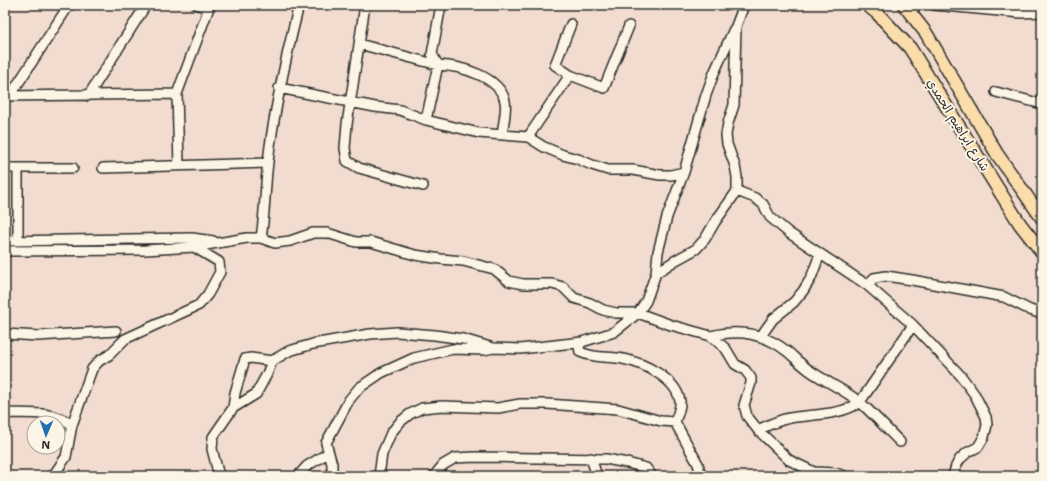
<svg xmlns="http://www.w3.org/2000/svg" width="1047" height="481" font-family="'Shantell Sans','Playpen Sans Arabic',sans-serif">
	<style>
		.lines { fill: none; stroke-linecap: round; stroke-linejoin: round }
		.minor-casing { stroke: #2b2b2b; stroke-width: 12 }
		.major-casing { stroke: #2b2b2b; stroke-width: 15 }
		.minor { stroke: #fcf5e5; stroke-width: 9 }
		.major { stroke: #fbddab; stroke-width: 12 }
		.labels { text-anchor: middle; stroke-width: 4; stroke-linejoin: round; paint-order: stroke }
		.street-label { font-size: 12px; fill: #2b2b2b; stroke: #fcf5e5 }
	</style>
	<rect width="100%" height="100%" fill="#f2dccf"/>
	<filter id="ink" filterUnits="userSpaceOnUse"><feTurbulence type="fractalNoise" baseFrequency=".025" numOctaves="2"/><feDisplacementMap in="SourceGraphic" scale="8" xChannelSelector="R" yChannelSelector="G"/><feConvolveMatrix kernelMatrix="1 2 1 2 8 2 1 2 1" color-interpolation-filters="sRGB"/></filter>
	<g filter="url(#ink)">
		<g class="lines">
			<g class="minor-casing">
				<path id="minor" d="M 198,5 L 209,8
					M 365,5 L 347,124 L 345,148 L 347,161 L 359,168 L 423,186
					M 934,5 L 1021,13 L 1042,12
					M 908,9 L 920,5
					M 571,24 L 555,65 L 570,75 L 604,88 L 629,26
					M 359,44 L 438,65 C 460,66 499,76 505,101 C 507,111 503,124 502,135
					M 279,88 L 375,107 L 400,110 L 426,120 L 479,133 L 528,137 L 544,147 L 563,155 L 578,159 L 592,165 L 608,170 L 633,170 L 660,175 L 671,175 L 684,172
					M 996,92 L 1042,104
					M 5,96 L 177,94
					M 10,96 L 69,5
					M 88,96 L 146,5
					M 426,120 L 438,65 L 432,54 L 441,5
					M 528,137 L 570,75
					M 179,165 L 177,94 L 210,5
					M 5,168 L 73,168
					M 18,168 L 18,241
					M 103,168 L 268,163
					M 737,191 L 755,198 L 763,204 L 770,217 L 789,233 L 867,285 L 913,325 L 961,376 L 975,395 L 986,417 L 987,425 L 984,437 L 978,447 L 968,452 L 960,459 L 956,466 L 953,476
					M 261,238 C 265,213 265,187 268,162 C 274,109 286,57 299,5
					M 5,241 L 192,238 L 213,241
					M 5,251 L 145,250 L 194,247 L 247,238 L 261,238 L 275,243 L 290,241 L 313,233 L 327,233 L 356,242 L 371,242 L 415,255 L 441,259 L 463,261 L 494,269 L 509,281 L 523,284 L 552,284 L 563,287 L 574,298 L 590,303 L 603,310 L 616,313 L 638,313 L 671,325 L 711,336 L 726,349 L 735,364 L 745,370 L 751,378 L 751,383 L 744,405 L 747,416 L 758,430 L 789,460 L 814,472 L 836,473 L 844,476
					M 656,273 L 658,252 L 667,217 L 684,172 L 706,95 L 714,73 L 734,29
					M 867,285 L 874,278 L 886,276 L 912,280 L 1004,297 L 1030,310 L 1042,314
					M 5,334 L 38,336 L 116,331
					M 711,336 C 740,329 764,333 788,352 C 795,358 802,365 809,370 C 826,382 845,390 861,403 C 874,415 887,429 900,442
					M 761,336 L 773,319 L 794,302 L 803,291 L 811,278 L 820,254
					M 582,342 L 614,332 L 638,313 L 646,301 L 656,273 L 676,260 L 696,249 L 705,239 L 715,222 L 737,191 L 737,177 L 735,166 L 727,144 L 726,135 L 728,123 L 734,105 L 736,26 L 744,5
					M 233,408 L 235,393 L 245,359 L 251,358 L 272,361
					M 5,413 C 28,414 53,410 72,425
					M 758,430 C 768,425 779,420 790,418 C 813,414 841,416 860,402 L 913,325
					M 591,458 L 597,476
					M 53,476 L 66,457 L 72,425 L 92,369 L 99,361 L 109,355 L 125,339 L 199,305 L 208,294 L 220,272 L 219,262 L 194,247
					M 219,476 L 212,449 L 213,437 L 233,408 L 256,394 L 267,374 L 272,361 L 289,351 L 313,344 L 370,334 L 397,332 L 435,335 L 463,339 L 490,347
					M 298,476 L 307,466 L 328,453
					M 332,476 L 332,464 L 326,443 L 349,400 L 359,388 L 381,373 L 414,358 L 453,349 L 484,350 L 493,348 L 520,349 L 582,342 L 579,346 L 580,352 C 596,359 607,356 623,359 C 643,363 676,378 680,401 C 681,407 677,416 675,422 L 698,464 L 701,476
					M 379,476 L 382,454 L 391,433 L 400,422 L 410,414 L 422,408 L 442,406 L 498,408 L 520,404 L 547,404 L 618,409 L 661,421 L 675,422
					M 434,476 L 443,465 L 455,458 L 475,457 L 606,459 L 627,463 L 646,468 L 652,476"/>
			</g>
			<g class="major-casing">
				<path id="major" d="M 867,5 L 877,13 L 910,48 L 1020,224 L 1042,252
					M 904,5 L 926,33 L 997,154 L 1042,218"/>
			</g>
			<use href="#minor" class="minor"/>
			<use href="#major" class="major"/>
		</g>
	</g>
	<g class="labels">
		<g class="street-label">
			<text transform="translate(958 125) rotate(58)" y="4">شارع ابراهيم الحمدي</text>
		</g>
	</g>
	<rect width="1047" height="481" fill="none" stroke="#fcf5e5" stroke-width="20"/>
	<rect x="10" y="10" width="1027" height="461" fill="none" stroke="#2b2b2b" stroke-width="1.5" filter="url(#ink)"/>
	<g transform="translate(46 435) rotate(182)"><circle r="19" fill="#fcf5e5" stroke="#a8a49b"/>
	<path d="M0-3L7 15L0 10L-7 15Z" fill="#1f6fb2"/>
	<text y="-6" font-size="11" font-weight="bold" text-anchor="middle" fill="#2b2b2b">N</text>
	</g>
</svg>
